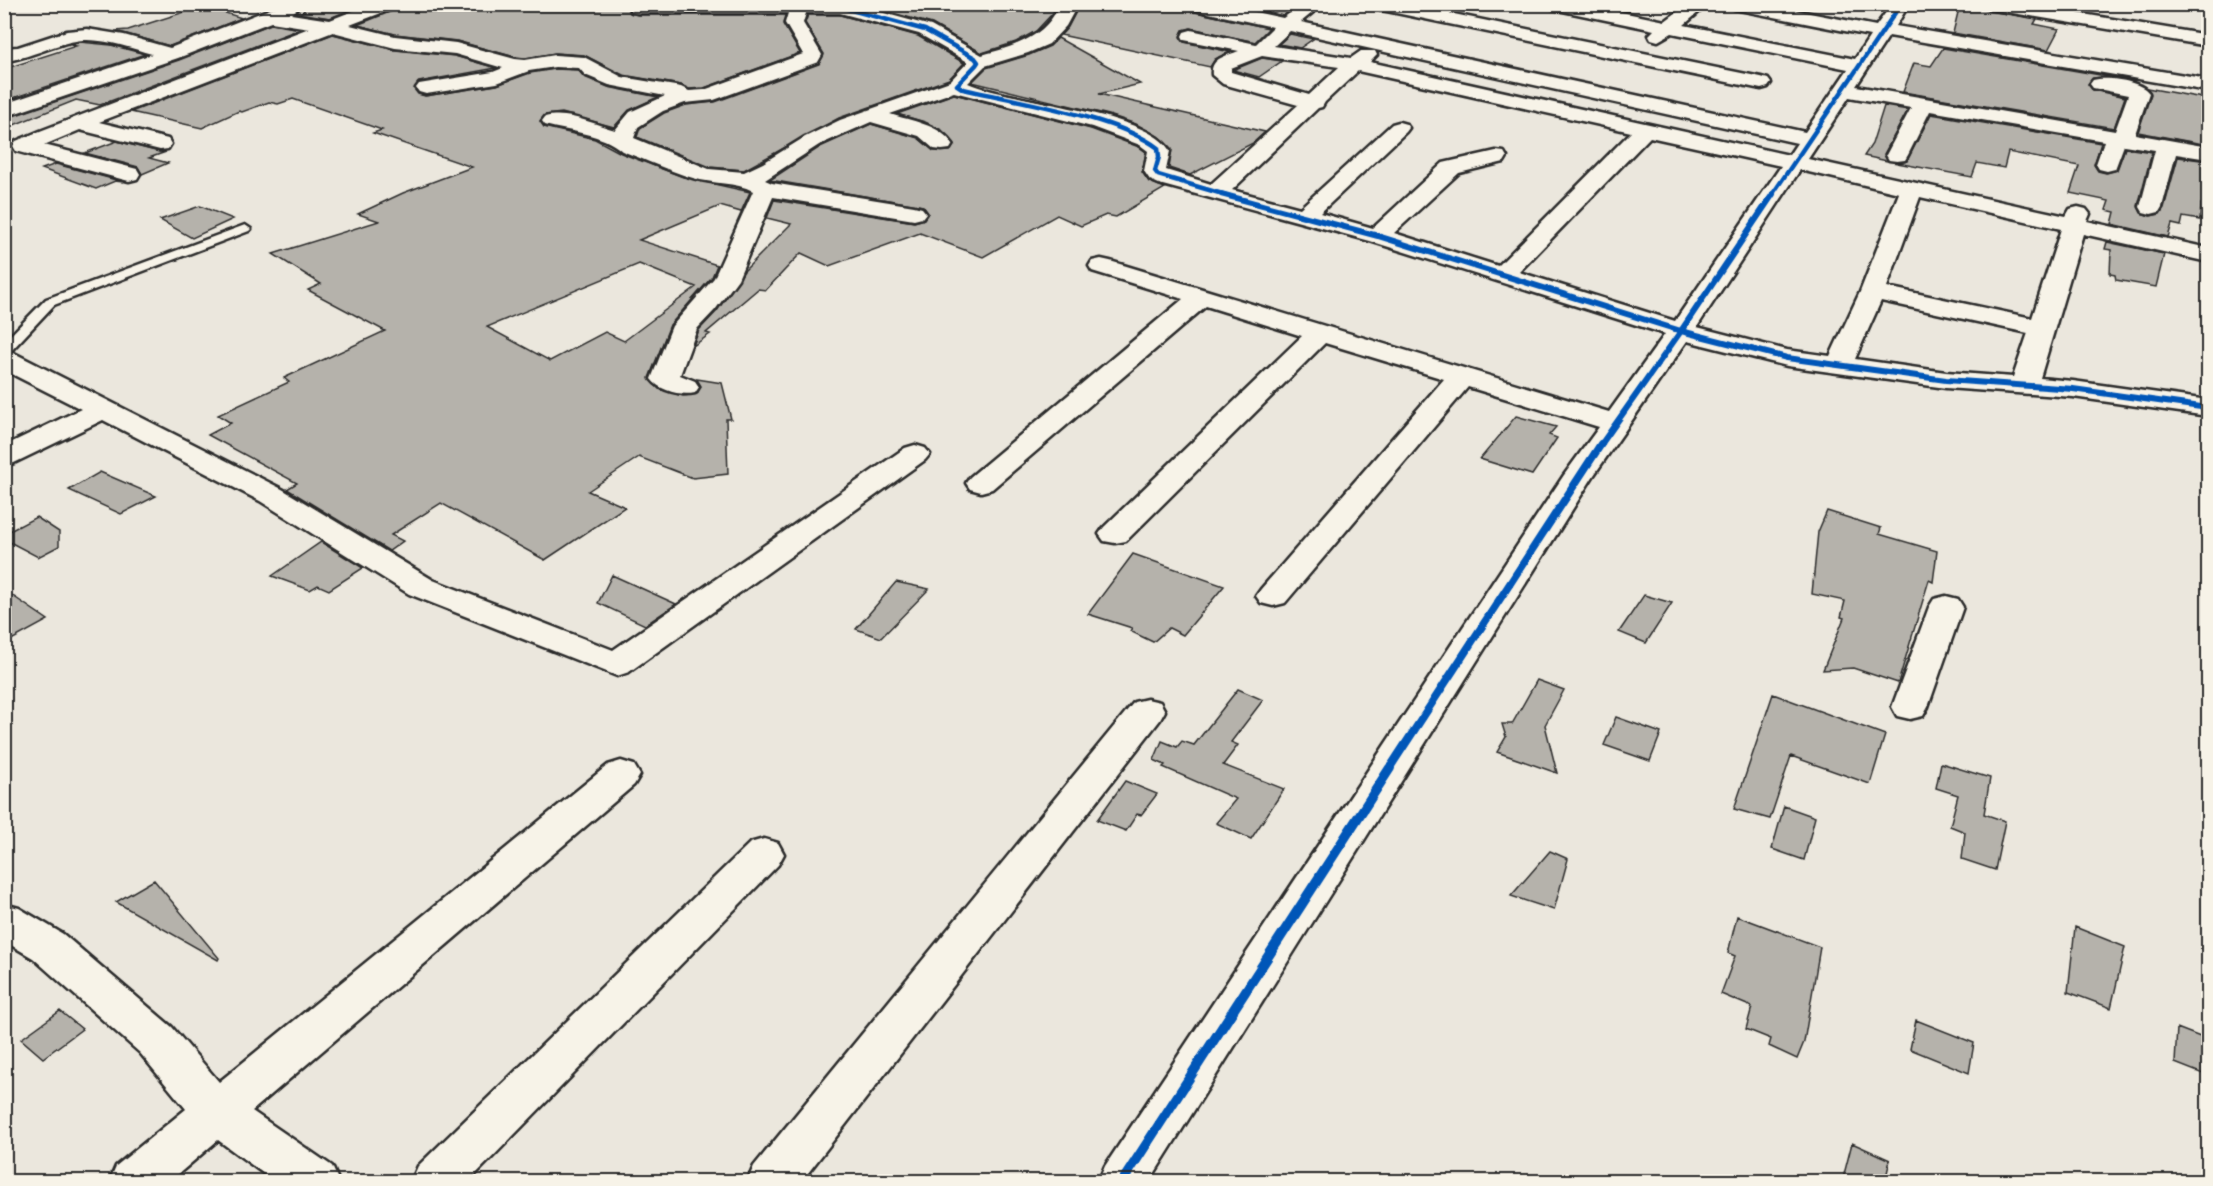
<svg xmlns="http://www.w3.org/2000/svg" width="2213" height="1186" font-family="Caveat,sans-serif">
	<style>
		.building { fill: #b5b2ab; stroke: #2b2b2b; stroke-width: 1.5; fill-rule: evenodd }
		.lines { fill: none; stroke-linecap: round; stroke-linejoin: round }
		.lane-casing { stroke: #2b2b2b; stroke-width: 5 }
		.street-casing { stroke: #2b2b2b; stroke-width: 5 }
		.lane { fill: #f7f3e8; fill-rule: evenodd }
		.street { fill: #f7f3e8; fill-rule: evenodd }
		.cycleway-far3-casing { stroke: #f7f3e8; stroke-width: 7 }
		.cycleway-far2-casing { stroke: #f7f3e8; stroke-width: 9 }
		.cycleway-far1-casing { stroke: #f7f3e8; stroke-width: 11 }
		.cycleway-casing { stroke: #f7f3e8; stroke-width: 14 }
		.cycleway-far3 { stroke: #0057b8; stroke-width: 4.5 }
		.cycleway-far2 { stroke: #0057b8; stroke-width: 6 }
		.cycleway-far1 { stroke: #0057b8; stroke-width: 8 }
		.cycleway { stroke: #0057b8; stroke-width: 10 }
	</style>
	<rect width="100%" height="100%" fill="#ebe7dd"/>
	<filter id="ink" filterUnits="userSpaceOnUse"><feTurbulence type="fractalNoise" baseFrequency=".0167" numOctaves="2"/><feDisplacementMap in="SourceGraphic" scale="12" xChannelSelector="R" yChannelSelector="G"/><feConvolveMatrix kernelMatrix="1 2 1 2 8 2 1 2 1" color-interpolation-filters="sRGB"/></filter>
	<g filter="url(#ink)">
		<path class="building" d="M 304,4 L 364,4 L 330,18 L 299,13 L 304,11 Z
			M 398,4 L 448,4 L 452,10 L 459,13 L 468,11 L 471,4 L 629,4 L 627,8 L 630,13 L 638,15 L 785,15 L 783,24 L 800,53 L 704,88 L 689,89 L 681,85 L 623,75 L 584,55 L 555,53 L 525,58 L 515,57 L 457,41 L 395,34 L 357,25 L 395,10 Z
			M 861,4 L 1057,4 L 1052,14 L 1036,31 L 1016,42 L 982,53 L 932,24 Z
			M 1080,4 L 1182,4 L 1186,10 L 1269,28 L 1255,42 L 1191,28 L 1183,30 L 1180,37 L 1184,42 L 1230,52 L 1215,59 L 1210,67 L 1061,35 L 1068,27 Z
			M 1232,4 L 1298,4 L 1283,16 Z
			M 1960,4 L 1979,4 L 1989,11 L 2037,19 L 2034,24 L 2059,29 L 2048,50 L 1953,33 Z
			M 203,6 L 242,18 L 170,46 L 115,31 L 128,30 Z
			M 808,15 L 840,15 L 918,36 L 964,63 L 949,79 L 839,118 L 744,170 L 710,167 L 637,137 L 640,128 L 664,113 L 686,105 L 715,102 L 819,64 L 824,54 L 805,23 Z
			M 271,24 L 300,29 L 100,105 L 76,100 L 4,129 L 4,119 L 179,60 Z
			M 333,34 L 395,50 L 455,56 L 496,68 L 419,82 L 414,89 L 418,94 L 425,96 L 497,85 L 530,73 L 555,69 L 578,70 L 584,77 L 608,87 L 658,97 L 629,110 L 614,127 L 562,113 L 545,115 L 540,121 L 544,127 L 595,139 L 621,153 L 683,177 L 750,192 L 741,212 L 720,206 L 639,240 L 717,265 L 712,277 L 670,325 L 649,378 L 659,389 L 683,396 L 697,394 L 701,386 L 697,379 L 722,383 L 731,419 L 726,419 L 728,474 L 693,478 L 639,457 L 588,491 L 625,507 L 545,560 L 441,503 L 391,535 L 403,541 L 389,551 L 287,489 L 297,483 L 208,435 L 231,423 L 218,415 L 289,382 L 284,378 L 385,331 L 308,290 L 321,284 L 273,254 L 379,221 L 358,214 L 403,193 L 472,167 L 373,133 L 382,130 L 293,99 L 278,104 L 269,102 L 242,112 L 239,111 L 202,128 L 131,112 ZM 639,264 L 696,287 L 624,341 L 605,332 L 550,361 L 487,327 Z
			M 1290,34 L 1313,39 L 1300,48 L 1279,44 Z
			M 1058,38 L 1140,84 L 1099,94 L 1265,132 L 1253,143 L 1190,175 L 1169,168 L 1172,149 L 1158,136 L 1136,124 L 1109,115 L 972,82 L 986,68 L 1029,55 L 1050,46 Z
			M 80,42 L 111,45 L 145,54 L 4,101 L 4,69 L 76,46 L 71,45 Z
			M 1943,48 L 2112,77 L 2093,78 L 2088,84 L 2093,90 L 2125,97 L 2114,128 L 1903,92 L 1914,63 L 1931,66 Z
			M 1262,58 L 1282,61 L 1259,77 L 1233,70 Z
			M 2147,88 L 2208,99 L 2208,145 L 2138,132 L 2151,94 Z
			M 954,94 L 1091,129 L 1139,147 L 1146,152 L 1142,172 L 1149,182 L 1165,188 L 1116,217 L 1106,215 L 1081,226 L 1057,215 L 983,257 L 920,233 L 829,266 L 801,253 L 766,290 L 758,289 L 706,333 L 710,334 L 693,346 L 699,330 L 717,311 L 744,271 L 791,224 L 767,218 L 774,200 L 914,222 L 924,219 L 928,213 L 923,206 L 770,180 L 820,147 L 871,124 L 918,138 L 934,151 L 950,151 L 955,144 L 942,130 L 925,122 L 897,114 Z
			M 1884,106 L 1908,110 L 1884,154 L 1887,161 L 1864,156 L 1872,144 Z
			M 1931,114 L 2101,143 L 2094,165 L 2098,171 L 2106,173 L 2117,170 L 2125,148 L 2152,152 L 2138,206 L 2141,213 L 2150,216 L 2160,214 L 2164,208 L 2178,157 L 2208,161 L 2208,206 L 2201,204 L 2200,220 L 2183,217 L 2181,226 L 2172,224 L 2168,237 L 2112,224 L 2115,212 L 2106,210 L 2109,201 L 2070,193 L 2079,166 L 2008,152 L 2004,168 L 1977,163 L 1972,177 L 1897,163 L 1907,161 Z
			M 117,141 L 159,152 L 166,152 L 149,158 L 168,163 L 142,174 L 138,167 L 85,153 Z
			M 56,164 L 120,181 L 123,182 L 115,181 L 96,189 L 42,169 Z
			M 200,206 L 233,219 L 192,238 L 160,220 Z
			M 2107,242 L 2164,254 L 2156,287 L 2116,280 L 2115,275 L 2110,274 L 2111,250 L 2105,249 Z
			M 1516,416 L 1556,427 L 1549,435 L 1557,438 L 1532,475 L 1480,459 Z
			M 100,472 L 156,496 L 121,514 L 69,490 Z
			M 1827,511 L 1881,528 L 1879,534 L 1937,551 L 1933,582 L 1929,580 L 1898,683 L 1853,668 L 1823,670 L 1844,618 L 1841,617 L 1845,601 L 1812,594 L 1818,532 Z
			M 36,517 L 59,532 L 59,546 L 38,557 L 4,539 L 4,534 Z
			M 321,542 L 363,568 L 329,590 L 318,585 L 310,590 L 272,576 Z
			M 1133,554 L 1224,586 L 1183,635 L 1169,628 L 1153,642 L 1130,631 L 1132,628 L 1088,614 Z
			M 612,575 L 676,604 L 645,625 L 598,603 Z
			M 896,582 L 929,589 L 881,638 L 856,629 Z
			M 4,590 L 48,620 L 4,644 Z
			M 1644,595 L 1672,603 L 1646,643 L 1619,632 Z
			M 1537,680 L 1564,690 L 1545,725 L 1557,773 L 1497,752 L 1506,737 L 1502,724 L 1512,724 Z
			M 1238,689 L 1263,700 L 1231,742 L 1238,745 L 1223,765 L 1284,789 L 1251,839 L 1216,823 L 1236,799 L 1163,767 L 1165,765 L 1154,760 L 1162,741 L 1177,747 L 1182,741 L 1194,745 Z
			M 1773,694 L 1885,735 L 1870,784 L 1791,756 L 1770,819 L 1734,809 Z
			M 1616,717 L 1661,733 L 1650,761 L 1604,745 Z
			M 1941,763 L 1990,778 L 1984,814 L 2005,821 L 1995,870 L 1962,859 L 1965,832 L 1950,826 L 1958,795 L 1936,788 Z
			M 1125,781 L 1157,794 L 1141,815 L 1137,814 L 1126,831 L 1097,820 Z
			M 1784,806 L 1815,817 L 1804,860 L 1772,849 Z
			M 1550,851 L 1568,859 L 1554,910 L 1511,896 Z
			M 154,880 L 219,958 L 218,960 L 116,902 Z
			M 1737,916 L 1820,947 L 1804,1042 L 1797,1059 L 1769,1046 L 1771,1039 L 1746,1029 L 1752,1007 L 1721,994 L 1735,956 L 1728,953 Z
			M 2075,927 L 2125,947 L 2111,1008 L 2068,992 Z
			M 60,1011 L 82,1029 L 43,1058 L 21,1039 Z
			M 1916,1020 L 1974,1043 L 1969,1073 L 1910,1049 Z
			M 2177,1028 L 2208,1040 L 2208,1076 L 2175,1063 Z
			M 1852,1143 L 1890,1160 L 1885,1182 L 1842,1182 Z"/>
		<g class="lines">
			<g class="lane-casing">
				<path id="lane" d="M 245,225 L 251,229 L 249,231 L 54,305 L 9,353 L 4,354 L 4,342 L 46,299 Z"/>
			</g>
			<g class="street-casing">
				<path id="street" d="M 283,4 L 296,4 L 299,8 L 291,14 L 330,20 L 371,4 L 396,4 L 394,8 L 350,25 L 395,36 L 456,43 L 515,59 L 525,60 L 555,55 L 584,57 L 622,77 L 681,87 L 689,91 L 704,90 L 803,54 L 785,23 L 788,13 L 638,13 L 632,12 L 629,8 L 632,4 L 851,4 L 931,26 L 982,55 C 1015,46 1045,38 1060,4 L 1078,4 L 1066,26 L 1049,44 L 1028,53 L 985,66 L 968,83 C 1009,102 1150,112 1170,151 L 1166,170 L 1211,184 L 1298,105 L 1223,84 L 1212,75 C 1210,58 1226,56 1239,51 L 1184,40 L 1182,36 L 1184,32 L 1191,30 L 1256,44 L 1273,27 L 1186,8 L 1184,4 L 1219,4 L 1283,18 L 1303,4 L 1323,4 L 1301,22 L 1805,132 L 1848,69 L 1672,33 L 1658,41 L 1651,39 L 1649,35 L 1654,30 L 1553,9 L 1545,4 L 1582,4 L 1665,21 L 1688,4 L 1708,4 L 1684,25 L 1855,59 L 1870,36 L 1734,9 L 1726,4 L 1764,4 L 1876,26 L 1892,4 L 1909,4 L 1896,26 L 2208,79 L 2208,91 L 1889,36 L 1856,86 L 2115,131 L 2128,95 L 2093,88 L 2090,84 L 2093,80 C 2107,76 2141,81 2149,93 L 2135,134 L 2208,147 L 2208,159 L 2176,154 L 2162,207 L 2159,212 L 2151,214 L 2143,212 L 2140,207 L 2155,150 L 2124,145 L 2115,169 L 2107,171 L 2099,169 L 2096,164 L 2104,141 L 1930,111 L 1908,155 L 1905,160 L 1897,161 L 1889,160 L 1886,155 L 1911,108 L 1849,97 L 1808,159 L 2066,216 L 2070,209 L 2078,207 L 2086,209 L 2090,214 L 2087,221 L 2208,248 L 2208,262 L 2083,234 L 2040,378 L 2073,381 L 2208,400 L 2208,416 L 2073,397 L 1946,388 L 1787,366 L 1687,341 L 1594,475 L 1149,1182 L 1098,1182 L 1105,1166 L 1564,475 L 1599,427 L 1468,387 L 1285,603 L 1273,606 L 1261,603 L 1256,596 L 1261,589 L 1444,379 L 1325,343 L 1126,541 L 1115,543 L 1104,541 L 1099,534 L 1104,527 L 1302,336 L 1206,306 L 992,489 L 981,492 L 970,489 L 966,483 L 970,477 L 1183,299 L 1092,271 L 1089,266 L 1092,261 L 1101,259 L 1110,261 L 1609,412 L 1665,334 L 1370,241 L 1159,184 L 1150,180 L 1144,171 L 1148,151 L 1140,145 L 1092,127 L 954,92 L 890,114 C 911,121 939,124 953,144 L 950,149 L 942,150 L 934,149 L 919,136 L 871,122 L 819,145 L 765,180 L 772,183 L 914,206 L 922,208 L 926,213 L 922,218 L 914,220 L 773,197 L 738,279 L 715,310 L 697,329 L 680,375 L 695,381 L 699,387 L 695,393 C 681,396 660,391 651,379 L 672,326 L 714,278 L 753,191 C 736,182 712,184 693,178 C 669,171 646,160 622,151 C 602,133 570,132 545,125 L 542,121 L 545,117 C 567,111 594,124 615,130 L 630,112 L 665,96 L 609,85 L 585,75 L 579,68 L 555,67 L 529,71 L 497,83 L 426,94 L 419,92 L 416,88 L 419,84 L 493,72 L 503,68 L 455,54 L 395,48 L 333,32 L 99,122 L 168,139 L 171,144 L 168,149 L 160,150 L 80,130 L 44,145 L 137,169 L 140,174 L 137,179 L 129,181 L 121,179 L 16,151 L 13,146 L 16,141 L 40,131 L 309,28 L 271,22 L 178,58 L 4,117 L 4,104 L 152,54 C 127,47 96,35 70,42 C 50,47 32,56 12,60 L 4,60 L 4,48 L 18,47 L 67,31 L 87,29 L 124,35 L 170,48 ZM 806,13 L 840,13 L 919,34 L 968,62 L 950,81 L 840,120 L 805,137 L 763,163 L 744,172 L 709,169 L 634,138 L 638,127 L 663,111 L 685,103 L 714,100 L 818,62 L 822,55 L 803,23 ZM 1290,31 L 1797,143 L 1789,155 L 1370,62 L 1377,55 L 1375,51 L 1361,51 L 1351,58 L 1274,46 ZM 1262,56 L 1339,67 L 1309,95 L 1231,72 L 1231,68 ZM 1358,71 L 1631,132 L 1498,266 L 1394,233 L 1459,173 L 1504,162 L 1507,157 L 1504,152 L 1496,151 L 1443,163 L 1373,228 L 1320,213 L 1406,132 L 1409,128 L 1406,124 L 1399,122 L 1392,124 L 1300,208 L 1232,190 L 1318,108 L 1322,107 L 1325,102 ZM 1650,137 L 1781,166 L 1675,321 L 1519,272 ZM 1800,170 L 1899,193 L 1860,292 L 1830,356 L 1787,350 L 1697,327 ZM 1920,197 L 2061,229 L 2032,318 L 1887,287 ZM 1881,301 L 2028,333 L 2013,377 L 1946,372 L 1855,359 Z
					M 450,4 L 468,4 L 469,6 L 466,10 C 459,12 454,11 450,4 Z
					M 1369,4 L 1405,4 L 1761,77 L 1768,79 L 1771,83 L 1768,87 L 1761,89 L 1377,9 Z
					M 1981,4 L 2023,4 L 2208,35 L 2208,46 L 1989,9 Z
					M 4,351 L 14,353 L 282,489 L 433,580 L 613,650 L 905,448 L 915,445 L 925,448 L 930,454 L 925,460 L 629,672 L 617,676 L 409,594 L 260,501 L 103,420 L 14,463 L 4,466 L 4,446 L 81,409 L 4,370 Z
					M 1946,596 L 1958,599 L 1963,607 L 1928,707 L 1923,716 L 1910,719 L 1897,716 L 1892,707 L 1929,607 L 1934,599 Z
					M 1147,699 L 1160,702 L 1165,711 L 1160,720 L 801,1182 L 747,1182 L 754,1166 L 1134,702 Z
					M 621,761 L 634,765 L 640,775 L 634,785 L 252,1111 L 332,1166 L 339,1182 L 275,1182 L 218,1140 L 169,1182 L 109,1182 L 116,1166 L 186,1109 L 140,1053 L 33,958 L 4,941 L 4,904 L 19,908 L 63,934 L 172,1027 L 219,1082 L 608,765 Z
					M 764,839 L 778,843 L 784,854 L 778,865 L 468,1182 L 411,1182 L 418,1166 L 750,843 Z"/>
			</g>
			<use href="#lane" class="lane"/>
			<use href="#street" class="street"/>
			<g class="cycleway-far3-casing">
				<path id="cycleway-far3" d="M 829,4 L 925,30 L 975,58 L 978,62 L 976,65 L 957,85 L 963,89 C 1015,101 1118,117 1158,148 L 1159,157 L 1155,171 L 1158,175 L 1226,195
					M 1772,195 L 1901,4"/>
			</g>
			<g class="cycleway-far2-casing">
				<path id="cycleway-far2" d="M 1221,194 L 1378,236 L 1681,331 L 1787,358 L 1946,380 L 2073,389 L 2208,408
					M 1600,446 L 1681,331 L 1773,194"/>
			</g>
			<g class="cycleway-far1-casing">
				<path id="cycleway-far1" d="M 1389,769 L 1601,444"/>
			</g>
			<g class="cycleway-casing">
				<path id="cycleway" d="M 1122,1182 L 1390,768"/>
			</g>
			<use href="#cycleway-far3" class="cycleway-far3"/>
			<use href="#cycleway-far2" class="cycleway-far2"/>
			<use href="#cycleway-far1" class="cycleway-far1"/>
			<use href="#cycleway" class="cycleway"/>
		</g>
	</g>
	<rect width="2213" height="1186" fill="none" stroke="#f7f3e8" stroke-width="24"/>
	<rect x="12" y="12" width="2189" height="1162" fill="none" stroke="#2b2b2b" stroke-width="2" filter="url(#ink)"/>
</svg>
